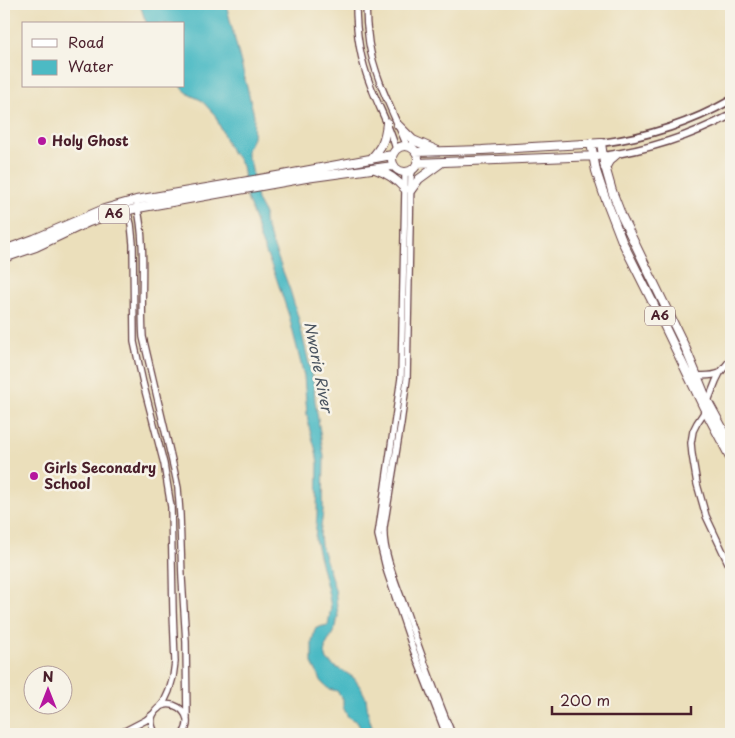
<svg xmlns="http://www.w3.org/2000/svg" width="735" height="738" font-family="'Playpen Sans',sans-serif">
	<style>
		.water { fill: #4cbac4; stroke: #4b6c78 }
		.lines { fill: none; stroke-linecap: round; stroke-linejoin: round }
		.secondary-casing { stroke: #623c41; stroke-width: 8 }
		.primary-casing { stroke: #623c41; stroke-width: 9 }
		.highway-casing { stroke: #623c41; stroke-width: 10 }
		.secondary { stroke: #fff; stroke-width: 5.5 }
		.primary { stroke: #fff; stroke-width: 6 }
		.highway { stroke: #fff; stroke-width: 8 }
		.poi-dot { fill: #b5179e; stroke: #f7f3e8; stroke-width: 2 }
		.labels { text-anchor: middle; stroke-width: 5; stroke-linejoin: round; paint-order: stroke }
		.shield { fill: #f7f3e8; stroke: #7e5f64; stroke-width: 1 }
		.shield-label { font-size: 12px; font-weight: bold; fill: #4a1f2b }
		.poi-label { font-size: 14px; font-weight: bold; fill: #4a1f2b; stroke: #f7f3e8; text-anchor: start }
		.water-label { font-size: 15px; font-style: italic; fill: #4b5561; stroke: #f7f3e8 }
	</style>
	<rect width="100%" height="100%" fill="#f7f3e8"/>
	<filter id="ink" filterUnits="userSpaceOnUse"><feTurbulence type="fractalNoise" baseFrequency=".02" numOctaves="2"/><feDisplacementMap in="SourceGraphic" scale="10" xChannelSelector="R" yChannelSelector="G"/><feConvolveMatrix kernelMatrix="1 2 1 2 8 2 1 2 1" color-interpolation-filters="sRGB"/></filter>
	<filter id="wash" filterUnits="userSpaceOnUse"><feTurbulence type="fractalNoise" baseFrequency=".0096" numOctaves="4" result="noise"/><feDisplacementMap in="SourceGraphic" scale="20" xChannelSelector="R" yChannelSelector="G"/><feGaussianBlur stdDeviation="1.12" result="paint"/><feColorMatrix in="noise" values="0 0 0 0 0 0 0 0 0 0 0 0 0 0 0 0 0 1.4 0 .05"/><feComposite in="paint" operator="in"/></filter>
	<g filter="url(#wash)">
		<rect width="100%" height="100%" fill="#ebdfbb"/>
		<path class="water" d="M 140,4 L 226,4 L 254,115 L 253,138 L 247,150 L 247,156 L 251,164 L 257,200 L 264,213 L 264,221 L 290,290 L 298,317 L 314,385 L 315,401 L 324,457 L 323,511 L 320,534 L 321,545 L 335,589 L 338,616 L 336,627 L 325,647 L 325,653 L 327,660 L 334,666 L 345,672 L 354,678 L 361,688 L 366,698 L 368,714 L 374,734 L 359,734 L 360,727 L 357,722 L 348,717 L 343,707 L 343,699 L 337,691 L 329,689 L 323,684 L 312,663 L 312,642 L 315,629 L 319,627 L 328,625 L 331,607 L 328,591 L 315,539 L 317,515 L 318,463 L 316,451 L 309,427 L 307,414 L 304,376 L 289,316 L 276,277 L 259,236 L 255,220 L 247,198 L 242,166 L 238,158 L 231,152 L 215,115 L 201,100 L 190,95 L 180,86 L 184,86 L 184,24 L 147,24 L 144,17 Z"/>
	</g>
	<g filter="url(#ink)">
		<g class="lines">
			<g class="secondary-casing">
				<path id="secondary" d="M 356,4 C 356,31 360,59 370,84 C 378,106 390,126 396,149
					M 366,4 C 366,17 367,30 369,43 C 375,79 393,112 407,146
					M 413,169 L 411,176 L 407,379 L 401,423 L 384,527 C 382,551 397,586 405,608 C 420,651 435,693 452,734
					M 403,172 L 405,174 L 405,189 L 401,378 L 378,535 L 387,572 L 413,649 L 446,734
					M 137,205 C 147,248 140,293 143,337 L 174,469 L 178,488 L 180,515 L 182,578 L 186,642 L 187,718
					M 126,207 L 131,224 L 133,244 L 134,342 L 143,383 L 164,464 L 171,507 L 173,612 L 175,662 L 173,677 L 169,691 L 164,702 L 158,709
					M 731,359 L 720,373 L 716,381 L 703,414 L 697,423 L 693,431 L 691,443 L 692,454 L 697,484 L 706,516 L 731,569
					M 690,377 C 701,374 708,378 720,373
					M 119,734 L 146,720 L 153,714
					M 156,734 C 152,728 150,722 153,715 C 164,692 199,711 183,734"/>
			</g>
			<g class="primary-casing">
				<path id="primary" d="M 601,143 C 647,137 691,123 731,100
					M 603,156 C 648,150 691,136 731,115
					M 14,250 L 31,245 L 40,240"/>
			</g>
			<g class="highway-casing">
				<path id="highway" d="M 398,125 L 413,140 L 436,150
					M 591,143 L 596,171 L 603,192 L 622,241 L 663,323 L 704,408 L 731,459
					M392 159a13 13 0 1 1 26 0a13 13 0 1 1-26 0Z
					M 416,152 L 482,150 L 601,143 L 604,163 L 612,191 L 622,217 L 685,347 L 707,400 L 731,444
					M 371,159 C 382,147 385,140 387,123
					M 417,163 L 597,156
					M 605,168 L 609,161 L 617,154
					M 375,169 C 387,173 397,180 405,189
					M 411,190 L 419,179 L 441,163
					M 4,250 L 34,239 L 104,209 L 136,200 L 277,176 L 392,155
					M 4,258 L 36,247 L 89,222 L 107,216 L 138,208 L 306,178 L 393,166"/>
			</g>
			<use href="#secondary" class="secondary"/>
			<use href="#primary" class="primary"/>
			<use href="#highway" class="highway"/>
		</g>
	</g>
	<g class="poi-dot">
		<circle cx="42" cy="141" r="5"/>
		<circle cx="34" cy="476" r="5"/>
	</g>
	<g class="labels">
		<g class="shield">
			<rect x="99" y="204.5" width="30" height="19" rx="4"/>
			<rect x="645" y="306.5" width="30" height="19" rx="4"/>
		</g>
		<g class="shield-label">
			<text x="114" y="218">A6</text>
			<text x="660" y="320">A6</text>
		</g>
		<g class="poi-label">
			<text x="52" y="146">Holy Ghost</text>
			<text x="44" y="473">Girls Seconadry<tspan x="44" dy="16">School</tspan></text>
		</g>
		<g class="water-label">
			<text transform="translate(318 367) rotate(79)" y="5">Nworie River</text>
		</g>
	</g>
	<rect width="735" height="738" fill="none" stroke="#f7f3e8" stroke-width="20"/>
	<rect x="22" y="22" width="162" height="65" fill="#f7f3e8" stroke="#b29e9c"/>
	<rect x="32" y="39" width="25" height="8" fill="#ffffff" stroke="#b29e9c"/>
	<text x="68" y="48" font-size="15" fill="#4a1f2b">Road</text>
	<rect x="32" y="60" width="25" height="15" fill="#4cbac4" stroke="#b29e9c"/>
	<text x="68" y="72" font-size="15" fill="#4a1f2b">Water</text>
	<g transform="translate(48 690)"><circle r="24" fill="#f7f3e8" stroke="#b29e9c"/>
	<path d="M0-4L9 19L0 12L-9 19Z" fill="#b5179e"/>
	<text y="-8" font-size="14" font-weight="bold" text-anchor="middle" fill="#4a1f2b">N</text>
	</g>
	<path d="M552 706v8h139v-8" fill="none" stroke="#4a1f2b" stroke-width="2.5"/>
	<text x="560" y="706" font-size="15" fill="#4a1f2b" stroke="#f7f3e8" stroke-width="4" paint-order="stroke">200 m</text>
</svg>
